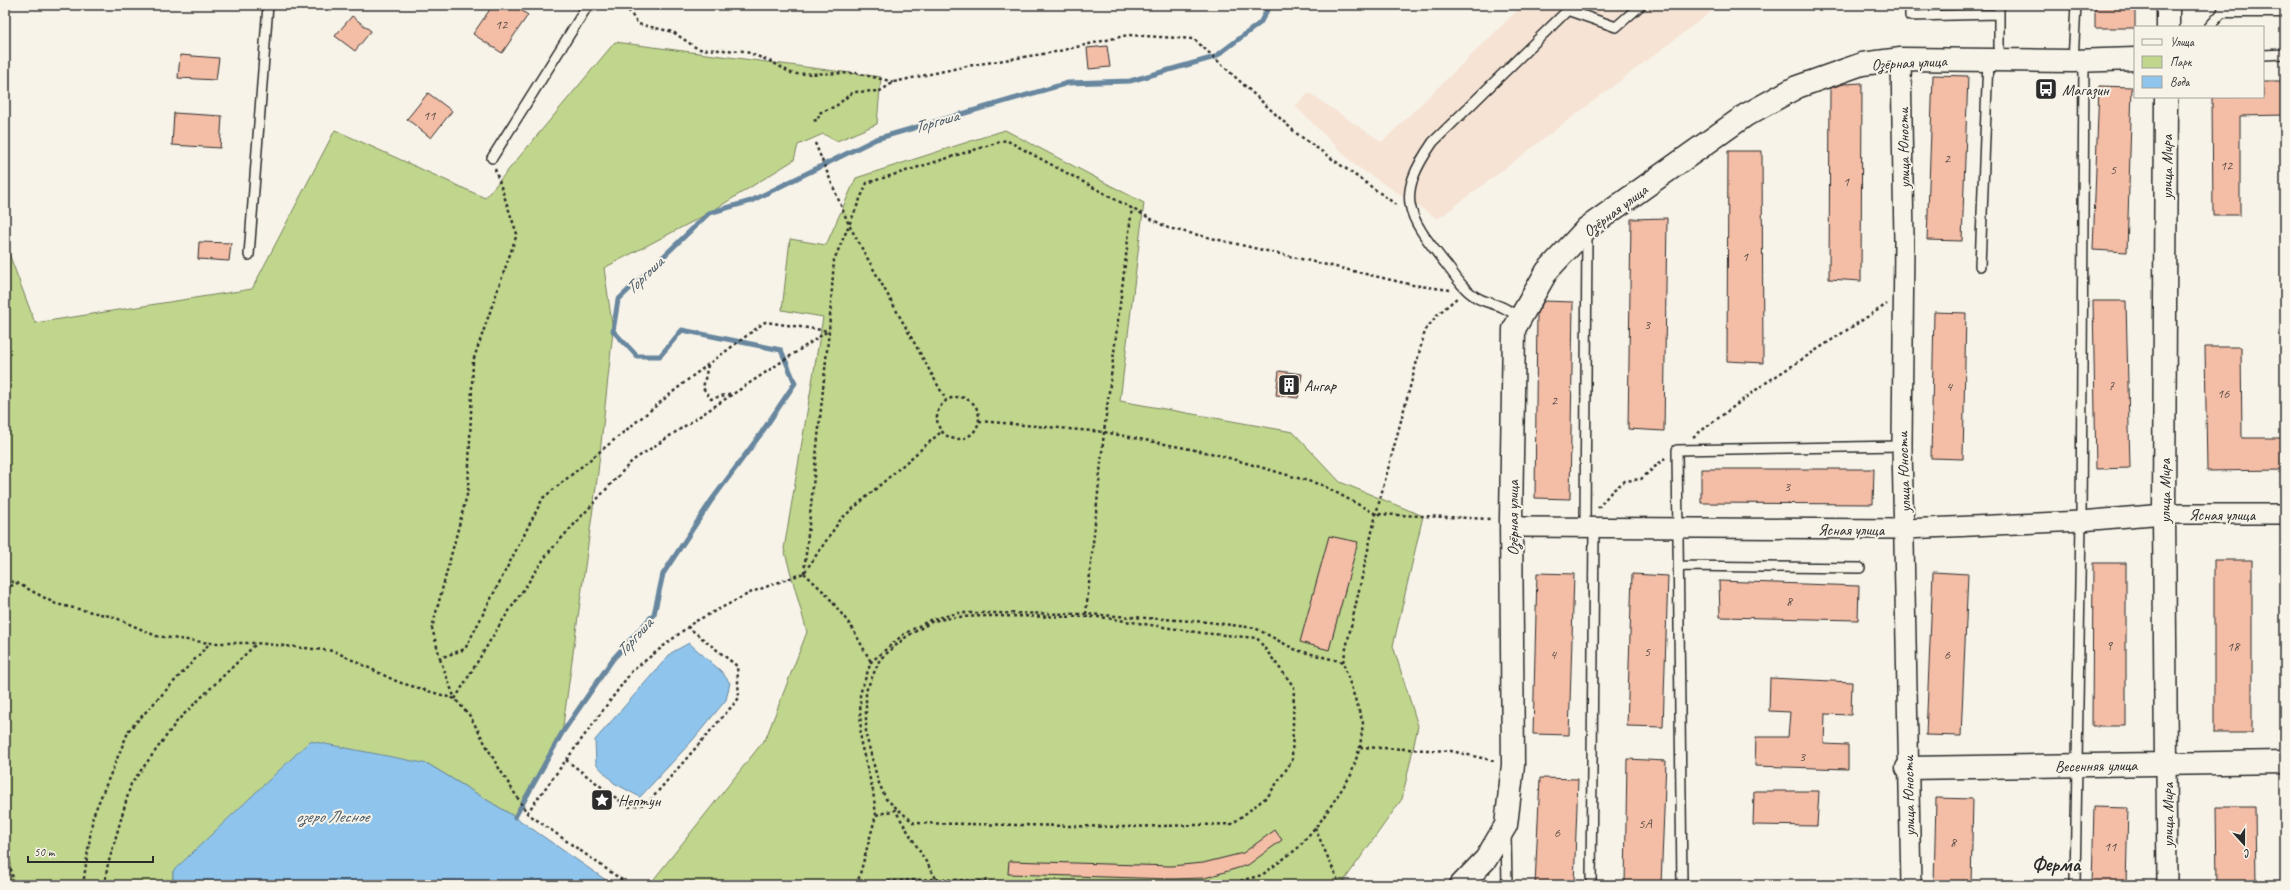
<svg xmlns="http://www.w3.org/2000/svg" width="2290" height="890" font-family="Caveat,sans-serif">
	<style>
		.built { fill: #f6e3d4 }
		.green { fill: #c0d68c; stroke: #76805c }
		.water { fill: #8fc4ec; stroke: #67879f }
		.lines { fill: none; stroke-linecap: round; stroke-linejoin: round }
		.stream { stroke: #67879f; stroke-width: 5 }
		.building { fill: #f3bda6; stroke: #2b2b2b }
		.service-casing { stroke: #2b2b2b; stroke-width: 12 }
		.pedestrian-casing { stroke: #2b2b2b; stroke-width: 17 }
		.minor-casing { stroke: #2b2b2b; stroke-width: 22 }
		.tertiary-casing { stroke: #2b2b2b; stroke-width: 25 }
		.path { stroke: #2b2b2b; stroke-width: 2.5; stroke-dasharray: 3 3; stroke-linecap: butt }
		.service { stroke: #f7f3e8; stroke-width: 9 }
		.pedestrian { stroke: #f7f3e8; stroke-width: 14 }
		.minor { stroke: #f7f3e8; stroke-width: 19 }
		.tertiary { stroke: #f7f3e8; stroke-width: 22 }
		.labels { text-anchor: middle; stroke-width: 4; stroke-linejoin: round; paint-order: stroke }
		.number-label { font-size: 14px; fill: #5d504a }
		.street-label { font-size: 16px; fill: #2b2b2b; stroke: #f7f3e8 }
		.poi-label { font-size: 16px; fill: #2b2b2b; stroke: #f7f3e8; text-anchor: start }
		.water-label { font-size: 17px; font-style: italic; fill: #495965; stroke: #f7f3e8 }
		.district-label { font-size: 20px; font-weight: bold; fill: #2b2b2b; stroke: #f7f3e8 }
	</style>
	<rect width="100%" height="100%" fill="#f7f3e8"/>
	<filter id="ink" filterUnits="userSpaceOnUse"><feTurbulence type="fractalNoise" baseFrequency=".025" numOctaves="2"/><feDisplacementMap in="SourceGraphic" scale="8" xChannelSelector="R" yChannelSelector="G"/><feConvolveMatrix kernelMatrix="1 2 1 2 8 2 1 2 1" color-interpolation-filters="sRGB"/></filter>
	<g filter="url(#ink)">
		<path class="built" d="M 1523,5 L 1720,5 L 1438,219 L 1356,166 L 1295,106 L 1309,93 L 1382,142 Z"/>
		<path class="green" d="M 615,42 L 881,77 L 877,124 L 837,141 L 823,134 L 798,145 L 794,160 L 709,213 L 604,268 L 613,331 L 598,472 L 562,733 L 515,817 L 428,764 L 173,871 L 173,885 L 5,885 L 5,243 L 35,323 L 252,289 L 335,130 L 485,198 Z
			M 1005,130 L 1144,203 L 1120,401 L 1293,432 L 1340,482 L 1423,516 L 1393,646 L 1418,726 L 1402,799 L 1341,885 L 652,885 L 650,884 L 766,738 L 807,632 L 784,549 L 823,317 L 782,310 L 790,239 L 826,245 L 856,178 Z"/>
		<path class="water" d="M 689,643 L 721,671 L 730,683 L 726,700 L 692,741 L 640,797 L 614,783 L 596,764 L 595,740 L 671,653 Z
			M 310,741 L 428,764 L 515,817 L 613,885 L 173,885 L 173,871 Z"/>
		<g class="lines">
			<path class="stream" d="M 515,817 L 562,733 L 613,659 L 654,614 L 663,574 L 711,501 L 760,435 L 795,383 L 781,350 L 682,330 L 660,356 L 637,356 L 613,331 L 618,300 L 709,213 L 751,201 L 876,139 L 1068,83 L 1130,81 L 1215,57 L 1260,23 L 1270,5"/>
		</g>
		<path class="building" d="M 493,5 L 513,5 L 528,15 L 502,53 L 473,34 Z
			M 2095,5 L 2135,5 L 2135,28 L 2095,28 Z
			M 352,16 L 371,31 L 355,51 L 335,36 Z
			M 1107,46 L 1110,67 L 1089,69 L 1087,48 Z
			M 180,55 L 219,58 L 216,80 L 178,78 Z
			M 1933,75 L 1968,76 L 1962,241 L 1927,240 Z
			M 2263,81 L 2284,81 L 2284,115 L 2240,116 L 2240,215 L 2213,215 L 2212,97 L 2263,97 Z
			M 1862,83 L 1861,281 L 1829,279 L 1830,88 L 1844,84 Z
			M 2099,86 L 2132,87 L 2127,252 L 2093,250 Z
			M 428,93 L 452,111 L 431,138 L 407,119 Z
			M 174,113 L 222,116 L 220,148 L 172,145 Z
			M 1728,151 L 1762,151 L 1763,363 L 1727,361 Z
			M 1667,218 L 1664,431 L 1628,429 L 1631,219 Z
			M 199,242 L 231,243 L 229,261 L 198,259 Z
			M 1544,301 L 1573,302 L 1570,499 L 1535,498 L 1537,313 Z
			M 2093,301 L 2126,301 L 2130,468 L 2096,469 Z
			M 1934,312 L 1966,313 L 1963,459 L 1931,458 Z
			M 2205,347 L 2241,347 L 2242,438 L 2285,438 L 2285,470 L 2207,471 Z
			M 1279,371 L 1302,374 L 1298,398 L 1276,395 Z
			M 1701,469 L 1874,469 L 1873,504 L 1701,503 Z
			M 1329,536 L 1358,542 L 1329,650 L 1300,642 Z
			M 2214,560 L 2252,560 L 2252,733 L 2214,733 Z
			M 2093,563 L 2126,563 L 2126,726 L 2092,726 Z
			M 1933,572 L 1968,574 L 1961,736 L 1926,735 Z
			M 1537,573 L 1574,574 L 1569,735 L 1533,734 Z
			M 1632,574 L 1668,576 L 1663,727 L 1627,726 Z
			M 1719,581 L 1859,586 L 1858,620 L 1720,617 Z
			M 1770,678 L 1852,682 L 1851,715 L 1825,714 L 1824,744 L 1848,745 L 1848,769 L 1755,766 L 1756,737 L 1788,737 L 1790,712 L 1769,711 Z
			M 1627,759 L 1666,761 L 1661,885 L 1625,885 Z
			M 1540,778 L 1578,779 L 1574,885 L 1535,885 Z
			M 1754,791 L 1819,791 L 1817,826 L 1753,825 Z
			M 1936,798 L 1973,799 L 1971,885 L 1934,885 Z
			M 2094,807 L 2128,808 L 2126,885 L 2092,885 Z
			M 2216,807 L 2255,807 L 2256,885 L 2217,885 Z
			M 1275,830 L 1282,840 L 1248,865 L 1205,878 L 1171,879 L 1008,874 L 1009,861 L 1171,866 L 1203,863 L 1243,853 Z"/>
		<g class="lines">
			<g class="service-casing">
				<path id="service" d="M 1910,5 L 1910,16 L 1999,14
					M 1999,5 L 1999,60
					M 1567,10 L 1616,27 L 1641,5
					M 2209,27 L 2228,6
					M 2263,55 L 2285,54
					M 2073,61 L 2076,5
					M 492,158 L 588,5
					M 249,255 L 268,5
					M 1980,266 L 1988,60
					M 1521,317 C 1514,314 1508,310 1502,307 C 1493,303 1483,302 1476,297 C 1463,290 1455,275 1445,263 C 1406,214 1395,197 1433,142 L 1573,5
					M 1585,528 L 1587,233
					M 1679,566 L 1860,568
					M 1506,835 L 1507,885
					M 1591,885 L 1594,528
					M 1682,885 L 1677,450 L 1902,446
					M 2075,885 L 2081,521 L 2084,61"/>
			</g>
			<g class="pedestrian-casing">
				<path id="pedestrian" d="M 2225,10 L 2285,10"/>
			</g>
			<g class="minor-casing">
				<path id="minor" d="M 1901,59 L 1904,241 L 1902,446 L 1911,885
					M 1512,527 L 1905,529 L 2081,521 L 2164,514 L 2285,514
					M 2166,764 L 2167,885"/>
			</g>
			<g class="tertiary-casing">
				<path id="tertiary" d="M 2168,27 L 2168,5
					M 2166,764 L 2164,514 L 2166,97
					M 1907,768 L 2285,762
					M 1461,885 L 1486,859 L 1506,825 L 1513,765 L 1511,520 L 1514,329 L 1547,271 L 1587,228 L 1746,115 L 1797,87 L 1862,64 L 1901,59 L 2073,61 L 2135,59"/>
			</g>
			<path class="path" d="M 625,5 L 638,24 L 673,32 L 698,49 L 744,51 L 772,62 L 793,74 L 856,73 L 894,82 L 880,91 L 853,92 L 836,106 L 819,113 L 818,120 L 811,121
				M 894,82 L 967,66 L 1055,52 L 1128,35 L 1194,39 L 1296,133 L 1398,206
				M 815,143 L 849,225 L 946,400
				M 495,169 L 517,234 L 473,361 L 468,491 L 432,628 L 440,658 L 465,649 L 543,498 L 690,378 L 765,322 L 829,331
				M 708,365 L 703,388 L 711,399 L 732,393
				M937 418a21 21 0 1 1 42 0a21 21 0 1 1-42 0Z
				M 979,421 L 1104,432 L 1215,454 L 1322,485 L 1376,514 L 1492,519
				M 1693,437 L 1764,384 L 1887,304
				M 1598,508 L 1612,491 L 1625,481 L 1641,479 L 1665,458
				M 804,573 L 829,331 L 834,260 L 867,183 L 1006,140 L 1168,228 L 1413,285 L 1450,290
				M 804,573 L 827,595 L 851,626 L 871,662
				M 5,580 L 17,583 L 56,604 L 114,617 L 156,636 L 210,643 L 256,643 L 334,651 L 398,682 L 455,699 L 470,716 L 497,765 L 527,813 L 629,885
				M 5,589 L 17,583
				M 1086,614 L 1104,432 L 1132,208
				M 989,616 L 1100,617 L 1202,633 L 1257,638 L 1294,687 L 1292,761 L 1268,796 L 1232,824 L 1125,827 L 914,823 L 886,799 L 878,781 L 866,735 L 866,691 L 880,659 L 906,637 L 933,621 L 957,617 Z
				M 440,659 L 455,699
				M 1343,662 L 1376,514 L 1425,331 L 1437,315 L 1458,297
				M 455,699 L 499,626 L 548,553 L 632,461 L 828,331
				M 1360,747 L 1451,751 L 1495,761
				M 566,760 L 628,807 L 647,804 L 739,698 L 737,666 L 688,627
				M 527,813 L 632,671 L 694,622 L 752,592 L 804,573 L 841,519 L 941,432
				M 876,815 L 895,810 L 940,885
				M 1315,828 L 1340,885
				M 5,839 L 14,885
				M 858,883 L 934,879 L 1061,885
				M 83,885 L 93,816 L 129,730 L 210,643
				M 105,885 L 107,868 L 131,784 L 178,720 L 256,644
				M 857,885 L 876,815 L 873,791 L 861,744 L 860,694 L 871,662 L 904,634 L 930,620 L 958,613 L 987,613 L 1086,614 L 1208,622 L 1255,628 L 1296,650 L 1343,662 L 1363,723 L 1360,747 L 1351,775 L 1323,818 L 1298,848 L 1262,875 L 1225,885"/>
			<use href="#service" class="service"/>
			<use href="#pedestrian" class="pedestrian"/>
			<use href="#minor" class="minor"/>
			<use href="#tertiary" class="tertiary"/>
		</g>
	</g>
	<defs>
		<g id="bus-square" transform="scale(1.15)"><rect x="-9" y="-9" width="18" height="18" rx="4" fill="#2b2b2b" stroke="#f7f3e8"/><path d="M-5-6H5V4H4V6H2V4H-2V6H-4V4H-5ZM-3.5-4V0h7V-4ZM-3.5 1.2v1.5H-2V1.2ZM2 1.2v1.5H3.5V1.2Z" fill="#fff"/></g>
		<g id="building-square" transform="scale(1.15)"><rect x="-9" y="-9" width="18" height="18" rx="4" fill="#2b2b2b" stroke="#f7f3e8"/><path d="M-4-6H4V6H1V3H-1V6H-4ZM-2.5-4.3h1.7v1.8h-1.7ZM.8-4.3h1.7v1.8H.8ZM-2.5-1h1.7V.8h-1.7ZM.8-1h1.7V.8H.8Z" fill="#fff"/></g>
		<g id="sight-square" transform="scale(1.15)"><rect x="-9" y="-9" width="18" height="18" rx="4" fill="#2b2b2b" stroke="#f7f3e8"/><path d="M0-6L1.8-2.2L6-1.7L2.9 1.2L3.7 5.4L0 3.3L-3.7 5.4L-2.9 1.2L-6-1.7L-1.8-2.2Z" fill="#fff"/></g>
	</defs>
	<g fill-rule="evenodd">
		<use href="#bus-square" x="2046" y="89"/>
		<use href="#building-square" x="1289" y="385"/>
		<use href="#sight-square" x="602" y="800"/>
	</g>
	<g class="labels">
		<g class="number-label">
			<text x="501" y="29">12</text>
			<text x="429" y="120">11</text>
			<text x="1947" y="163">2</text>
			<text x="2226" y="170">12</text>
			<text x="2113" y="174">5</text>
			<text x="1846" y="186">1</text>
			<text x="1745" y="261">1</text>
			<text x="1647" y="329">3</text>
			<text x="2111" y="390">7</text>
			<text x="1949" y="391">4</text>
			<text x="2223" y="398">16</text>
			<text x="1554" y="405">2</text>
			<text x="1787" y="491">3</text>
			<text x="1789" y="606">8</text>
			<text x="2109" y="650">9</text>
			<text x="2233" y="651">18</text>
			<text x="1647" y="656">5</text>
			<text x="1553" y="659">4</text>
			<text x="1947" y="659">6</text>
			<text x="1802" y="761">3</text>
			<text x="1645" y="828">5А</text>
			<text x="1557" y="837">6</text>
			<text x="1953" y="847">8</text>
			<text x="2110" y="851">11</text>
		</g>
		<g class="street-label">
			<text transform="translate(1909 62) rotate(-3)" y="6">Озёрная улица</text>
			<text transform="translate(1903 148) rotate(-91)" y="6">улица Юности</text>
			<text transform="translate(2166 167) rotate(-90)" y="6">улица Мира</text>
			<text transform="translate(1615 210) rotate(-37)" y="6">Озёрная улица</text>
			<text transform="translate(1903 472) rotate(-92)" y="6">улица Юности</text>
			<text transform="translate(2164 491) rotate(-90)" y="6">улица Мира</text>
			<text x="2222" y="520">Ясная улица</text>
			<text transform="translate(1512 518) rotate(-90)" y="6">Озёрная улица</text>
			<text x="1851" y="535">Ясная улица</text>
			<text transform="translate(2096 765) rotate(-1)" y="6">Весенняя улица</text>
			<text transform="translate(1908 796) rotate(-91)" y="6">улица Юности</text>
			<text transform="translate(2167 815) rotate(-90)" y="6">улица Мира</text>
		</g>
		<g class="poi-label">
			<text x="2062" y="95">Магазин</text>
			<text x="1304" y="391">Ангар</text>
			<text x="618" y="806">Нептун</text>
		</g>
		<g class="water-label">
			<text transform="translate(936 121) rotate(-16)" y="6">Торгоша</text>
			<text transform="translate(644 275) rotate(-44)" y="6">Торгоша</text>
			<text transform="translate(634 637) rotate(-48)" y="6">Торгоша</text>
			<text x="332" y="822">озеро Лесное</text>
		</g>
		<g class="district-label">
			<text x="2056" y="871">Ферма</text>
		</g>
	</g>
	<rect width="2290" height="890" fill="none" stroke="#f7f3e8" stroke-width="20"/>
	<rect x="10" y="10" width="2270" height="870" fill="none" stroke="#2b2b2b" stroke-width="1.5" filter="url(#ink)"/>
	<rect x="2134" y="26" width="130" height="72" fill="#f7f3e8" stroke="#a5a39c"/>
	<rect x="2142" y="39" width="20" height="6" fill="#f7f3e8" stroke="#a5a39c"/>
	<text x="2170" y="46" font-size="12" fill="#2b2b2b">Улица</text>
	<rect x="2142" y="56" width="20" height="12" fill="#c0d68c" stroke="#a5a39c"/>
	<text x="2170" y="66" font-size="12" fill="#2b2b2b">Парк</text>
	<rect x="2142" y="76" width="20" height="12" fill="#8fc4ec" stroke="#a5a39c"/>
	<text x="2170" y="86" font-size="12" fill="#2b2b2b">Вода</text>
	<g transform="translate(2244 844) rotate(159)" stroke="#f7f3e8" stroke-width="3" paint-order="stroke">
	<path d="M0-3L7 15L0 10L-7 15Z" fill="#2b2b2b"/>
	<text y="-6" font-size="11" font-weight="bold" text-anchor="middle" fill="#2b2b2b">С</text>
	</g>
	<path d="M28 856v6h125v-6" fill="none" stroke="#2b2b2b" stroke-width="2"/>
	<text x="34" y="856" font-size="12" fill="#2b2b2b" stroke="#f7f3e8" stroke-width="3" paint-order="stroke">50 m</text>
</svg>
